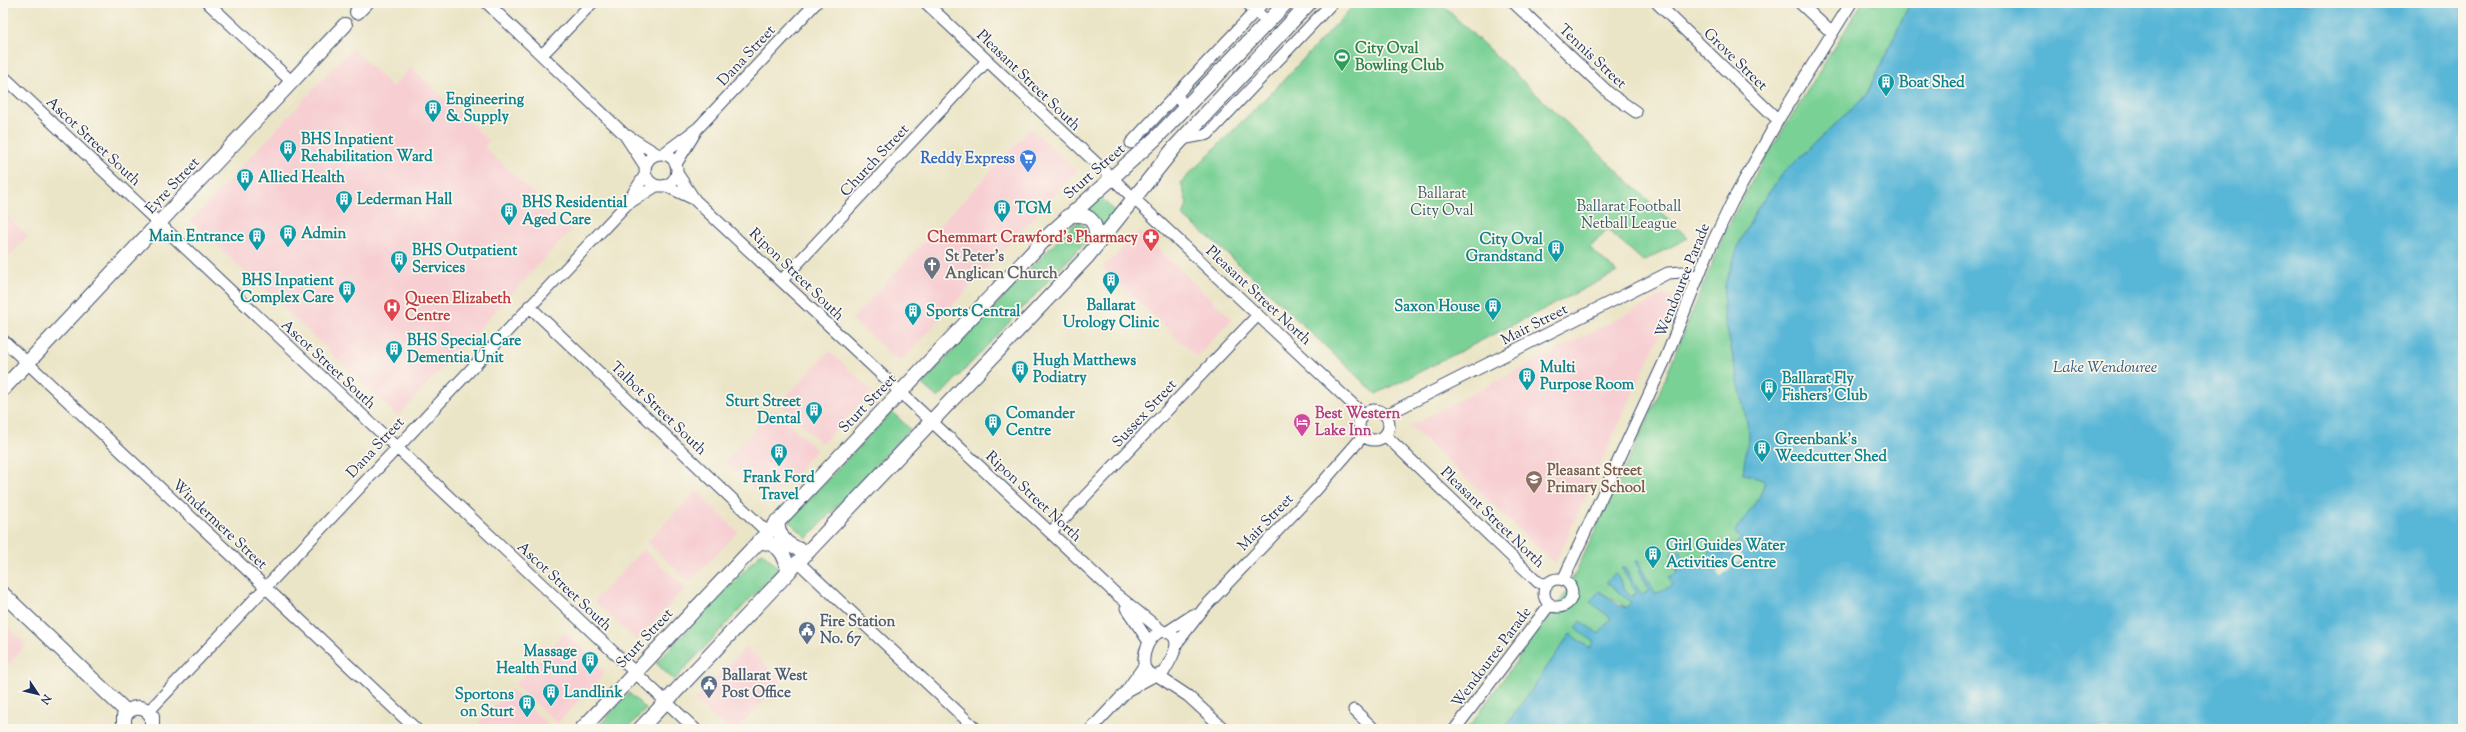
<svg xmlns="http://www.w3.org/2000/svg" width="2466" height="732" font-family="'Sorts Mill Goudy',serif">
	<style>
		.built { fill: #f7cfd3 }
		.green { fill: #7ad196; stroke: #4a807a }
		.water { fill: #59b6d7; stroke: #3a729a }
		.pier { fill: #ebe5c7 }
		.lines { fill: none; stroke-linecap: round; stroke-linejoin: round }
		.minor-casing { stroke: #3a4a6e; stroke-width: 13 }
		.major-casing { stroke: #3a4a6e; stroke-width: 16 }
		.minor { stroke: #fff; stroke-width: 11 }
		.major { stroke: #fff; stroke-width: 14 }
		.labels { text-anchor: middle; stroke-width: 3.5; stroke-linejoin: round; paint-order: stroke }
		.leisure-label { font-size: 15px; font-weight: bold; fill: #27864d; stroke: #fbf7ec; text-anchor: start }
		.street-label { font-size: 15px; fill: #1b2f5e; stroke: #fbf7ec }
		.culture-label { font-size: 15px; font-weight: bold; fill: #0d838f; stroke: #fbf7ec; text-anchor: start }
		.shop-label { font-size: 15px; font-weight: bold; fill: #366cbe; stroke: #fbf7ec; text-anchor: end }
		.park-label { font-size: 15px; fill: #33586c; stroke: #fbf7ec }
		.health-label { font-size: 15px; font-weight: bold; fill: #be3a42; stroke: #fbf7ec; text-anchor: end }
		.worship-label { font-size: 15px; font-weight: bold; fill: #5b616d; stroke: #fbf7ec; text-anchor: start }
		.hotel-label { font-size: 15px; font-weight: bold; fill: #b23c85; stroke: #fbf7ec; text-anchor: start }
		.education-label { font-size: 15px; font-weight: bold; fill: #785e54; stroke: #fbf7ec; text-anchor: start }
		.service-label { font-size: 15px; font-weight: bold; fill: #4e5e75; stroke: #fbf7ec; text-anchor: start }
		.water-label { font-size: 16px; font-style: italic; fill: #2e5882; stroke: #fbf7ec }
	</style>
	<rect width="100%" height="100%" fill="#fbf7ec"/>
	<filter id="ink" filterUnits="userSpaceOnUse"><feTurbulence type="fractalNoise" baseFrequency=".025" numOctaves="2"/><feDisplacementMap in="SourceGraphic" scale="8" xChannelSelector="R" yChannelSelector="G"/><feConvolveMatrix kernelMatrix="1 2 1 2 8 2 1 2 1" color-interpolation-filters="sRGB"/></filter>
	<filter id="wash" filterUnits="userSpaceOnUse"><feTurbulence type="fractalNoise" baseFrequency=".012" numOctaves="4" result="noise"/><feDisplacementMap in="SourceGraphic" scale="16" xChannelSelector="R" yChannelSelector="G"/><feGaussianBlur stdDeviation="0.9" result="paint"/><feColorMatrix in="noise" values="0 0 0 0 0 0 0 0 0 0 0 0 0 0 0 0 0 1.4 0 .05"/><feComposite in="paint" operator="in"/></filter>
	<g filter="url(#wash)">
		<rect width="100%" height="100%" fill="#ebe5c7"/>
		<path class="built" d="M 352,48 L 392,87 L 411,67 L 489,141 L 484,147 L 572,229 L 398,416 L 191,221 Z
			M 1031,128 L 1077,171 L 900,362 L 852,319 Z
			M 3,212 L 28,236 L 3,262 Z
			M 1139,232 L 1232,319 L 1197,357 L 1103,268 Z
			M 1669,295 L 1674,298 L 1672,308 L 1555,563 L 1410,426 L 1662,296 Z
			M 829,351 L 872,391 L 822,444 L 779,404 Z
			M 774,409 L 817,450 L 768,502 L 725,462 Z
			M 696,491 L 738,532 L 689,582 L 647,542 Z
			M 643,549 L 685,588 L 636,640 L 594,601 Z
			M 3,623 L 26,645 L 3,670 Z
			M 565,632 L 606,672 L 557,724 L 515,684 Z
			M 746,647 L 782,681 L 737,729 L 727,729 L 695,700 Z
			M 511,689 L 552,728 L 552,729 L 473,729 Z"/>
		<path class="green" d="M 1356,3 L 1440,3 L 1688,238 L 1643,261 L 1607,229 L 1590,248 L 1617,272 L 1376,394 L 1216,243 L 1183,216 L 1187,204 L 1181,182 L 1279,85 Z
			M 1862,3 L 1910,3 L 1867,95 L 1785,171 L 1758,207 L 1739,244 L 1725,285 L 1723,310 L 1749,432 L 1743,473 L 1765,481 L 1760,496 L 1736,532 L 1741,539 L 1722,555 L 1716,547 L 1705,556 L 1685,565 L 1671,553 L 1678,573 L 1673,585 L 1655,595 L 1637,561 L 1635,562 L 1650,590 L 1642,595 L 1624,568 L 1622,569 L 1637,593 L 1630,597 L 1615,573 L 1606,582 L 1631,602 L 1627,608 L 1599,591 L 1611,618 L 1599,634 L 1580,621 L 1594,642 L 1589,648 L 1570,634 L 1504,729 L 1467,729 L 1566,593 L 1653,408 L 1725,232 L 1758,170 Z
			M 1099,196 L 1115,212 L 1101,231 L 1084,212 Z
			M 1079,222 L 1088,228 L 1090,234 L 1086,241 L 938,398 L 924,386 L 924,382 L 1071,226 Z
			M 892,412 L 910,429 L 807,538 L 789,521 Z
			M 762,552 L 779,568 L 674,680 L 656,663 Z
			M 629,693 L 646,709 L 627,729 L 596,729 Z"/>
		<path class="water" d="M 1910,3 L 2463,3 L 2463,729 L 1504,729 L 1570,634 L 1589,648 L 1594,642 L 1575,628 L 1580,621 L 1599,634 L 1611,618 L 1590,602 L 1599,591 L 1618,605 L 1626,608 L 1631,602 L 1606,582 L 1615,573 L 1630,597 L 1637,593 L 1622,569 L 1624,567 L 1642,595 L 1650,591 L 1635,562 L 1637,560 L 1655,594 L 1672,585 L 1669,577 L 1678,573 L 1671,553 L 1680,550 L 1686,565 L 1705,556 L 1716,547 L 1722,555 L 1741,539 L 1735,532 L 1760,496 L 1765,481 L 1743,473 L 1749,432 L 1723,310 L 1725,285 L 1739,244 L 1758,207 L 1785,171 L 1867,95 Z"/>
		<path class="pier" d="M 1734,546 L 1743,558 L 1720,577 L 1717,572 L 1735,558 L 1729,550 Z"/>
	</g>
	<g filter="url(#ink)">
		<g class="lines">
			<g class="minor-casing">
				<path id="minor" d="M 208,3 L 292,82
					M 487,3 L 624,134 L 645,166
					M 926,3 C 1072,140 1217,277 1363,414
					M 1247,3 L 1268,22
					M 1514,3 L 1609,93 L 1636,112
					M 1657,3 L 1778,120
					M 1800,3 L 1832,33
					M 542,55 L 592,3
					M 3,76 L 695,729
					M 1185,110 L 1177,94 L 1263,3
					M 628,136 L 657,154
					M 1182,139 L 1208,134 L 1332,3
					M 1131,143 L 1177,94
					M645 170a16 16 0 1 1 32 0a16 16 0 1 1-32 0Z
					M 663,154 L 698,128 L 816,3
					M 676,164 L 695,133
					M 677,173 L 695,200 L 1116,594 L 1162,631
					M 666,186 L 694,199
					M 629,203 L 656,186
					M 782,280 L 987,61
					M 529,306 L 767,532
					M 3,340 L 416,729
					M1359 425a15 15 0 1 1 30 0a15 15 0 1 1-30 0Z
					M 1386,415 L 1668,273 L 1682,272 L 1698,277
					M 1385,435 L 1538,582 L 1547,585
					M 1051,532 L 1258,315
					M 798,562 L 976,729
					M1544 593a14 14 0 1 1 28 0a14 14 0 1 1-28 0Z
					M 1563,580 L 1665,360 L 1709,250 L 1732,202 L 1778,120 L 1851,3
					M 1126,608 L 1149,642
					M 1162,631 C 1188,635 1171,660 1163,673 L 1154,676 L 1145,669 C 1141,656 1148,636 1162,631 Z
					M 1167,632 L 1193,615
					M 1177,643 L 1204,608 L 1317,489 L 1363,436
					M 1158,676 L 1188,696 L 1224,729
					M 1128,690 L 1154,676
					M 1354,710 L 1374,729
					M 149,711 L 625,206 L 645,175
					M 1091,729 L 1125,693 L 1144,666
					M 1455,729 L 1550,604"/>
			</g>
			<g class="major-casing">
				<path id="major" d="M 357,12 L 366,3
					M 1068,216 C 1093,211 1098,225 1096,246
					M 3,389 L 345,25
					M 777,521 C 779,541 789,547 808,552
					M 758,542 C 778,541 786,554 788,572
					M 3,594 L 127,712
					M 124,729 L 124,716 C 132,705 144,705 152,716 L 152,729
					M 582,729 L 1050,234 L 1156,138 L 1286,3
					M 640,729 L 1087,257 L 1175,147 L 1309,3"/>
			</g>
			<use href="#minor" class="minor"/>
			<use href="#major" class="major"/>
		</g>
	</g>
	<defs>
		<g id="stadium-pin" transform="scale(0.9)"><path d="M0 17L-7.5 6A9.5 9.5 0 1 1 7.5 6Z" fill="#2e9e5b" stroke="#fbf7ec"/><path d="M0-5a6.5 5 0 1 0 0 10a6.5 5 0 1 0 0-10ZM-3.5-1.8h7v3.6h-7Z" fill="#fff"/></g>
		<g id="building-pin" transform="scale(0.9)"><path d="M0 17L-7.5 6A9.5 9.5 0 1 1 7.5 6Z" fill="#0f9aa8" stroke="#fbf7ec"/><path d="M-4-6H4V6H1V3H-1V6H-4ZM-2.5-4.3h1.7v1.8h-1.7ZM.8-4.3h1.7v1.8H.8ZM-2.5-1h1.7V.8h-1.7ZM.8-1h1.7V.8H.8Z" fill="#fff"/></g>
		<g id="supermarket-pin" transform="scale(0.9)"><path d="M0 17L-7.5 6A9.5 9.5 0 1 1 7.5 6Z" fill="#3f7fe0" stroke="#fbf7ec"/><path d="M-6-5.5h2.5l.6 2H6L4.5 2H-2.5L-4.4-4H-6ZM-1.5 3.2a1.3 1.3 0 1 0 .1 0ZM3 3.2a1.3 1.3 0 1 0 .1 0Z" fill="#fff"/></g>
		<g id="pharmacy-pin" transform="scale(0.9)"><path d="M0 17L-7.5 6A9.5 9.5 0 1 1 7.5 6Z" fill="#e0444e" stroke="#fbf7ec"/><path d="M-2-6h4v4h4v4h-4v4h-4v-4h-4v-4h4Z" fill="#fff"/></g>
		<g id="church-pin" transform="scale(0.9)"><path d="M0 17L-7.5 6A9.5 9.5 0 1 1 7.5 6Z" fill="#6b7280" stroke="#fbf7ec"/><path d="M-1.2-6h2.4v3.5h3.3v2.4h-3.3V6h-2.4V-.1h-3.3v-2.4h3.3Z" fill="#fff"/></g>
		<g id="hospital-pin" transform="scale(0.9)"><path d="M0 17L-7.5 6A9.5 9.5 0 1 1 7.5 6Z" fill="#e0444e" stroke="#fbf7ec"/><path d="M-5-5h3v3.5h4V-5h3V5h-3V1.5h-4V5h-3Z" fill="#fff"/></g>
		<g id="hotel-pin" transform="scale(0.9)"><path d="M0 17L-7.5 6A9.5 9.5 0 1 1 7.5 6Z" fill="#d1479c" stroke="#fbf7ec"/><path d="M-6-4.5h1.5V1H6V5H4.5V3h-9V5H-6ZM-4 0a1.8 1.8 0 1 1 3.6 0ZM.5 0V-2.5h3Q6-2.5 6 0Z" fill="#fff"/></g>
		<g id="school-pin" transform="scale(0.9)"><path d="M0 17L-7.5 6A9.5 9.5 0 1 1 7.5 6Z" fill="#8d6e63" stroke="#fbf7ec"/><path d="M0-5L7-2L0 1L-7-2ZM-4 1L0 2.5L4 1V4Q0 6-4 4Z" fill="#fff"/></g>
		<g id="civic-pin" transform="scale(0.9)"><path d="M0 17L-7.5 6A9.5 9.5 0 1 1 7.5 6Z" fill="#5c6f8a" stroke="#fbf7ec"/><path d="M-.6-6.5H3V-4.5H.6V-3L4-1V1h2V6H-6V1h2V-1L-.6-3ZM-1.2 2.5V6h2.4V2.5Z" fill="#fff"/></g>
	</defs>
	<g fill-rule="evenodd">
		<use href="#stadium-pin" x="1342" y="57"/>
		<use href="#building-pin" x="1886" y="82"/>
		<use href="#building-pin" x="433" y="108"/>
		<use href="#building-pin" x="288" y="148"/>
		<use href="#supermarket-pin" x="1028" y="158"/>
		<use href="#building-pin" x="245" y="177"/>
		<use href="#building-pin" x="344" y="199"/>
		<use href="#building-pin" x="1002" y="208"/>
		<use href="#building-pin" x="509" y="211"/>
		<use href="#building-pin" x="288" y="233"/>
		<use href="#building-pin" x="257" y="236"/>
		<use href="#pharmacy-pin" x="1151" y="237"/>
		<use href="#building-pin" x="1556" y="248"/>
		<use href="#building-pin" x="399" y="259"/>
		<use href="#church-pin" x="932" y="265"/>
		<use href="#building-pin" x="1111" y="280"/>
		<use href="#building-pin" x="347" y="289"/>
		<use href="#building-pin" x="1493" y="306"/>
		<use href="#hospital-pin" x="392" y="307"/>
		<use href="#building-pin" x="913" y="311"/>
		<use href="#building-pin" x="394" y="349"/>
		<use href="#building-pin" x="1020" y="369"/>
		<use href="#building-pin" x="1527" y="376"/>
		<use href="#building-pin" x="1769" y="387"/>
		<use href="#building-pin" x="814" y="410"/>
		<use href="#building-pin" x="993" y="422"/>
		<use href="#hotel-pin" x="1302" y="422"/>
		<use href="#building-pin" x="1762" y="448"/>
		<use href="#building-pin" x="779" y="452"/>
		<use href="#school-pin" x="1534" y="479"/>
		<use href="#building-pin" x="1653" y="554"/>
		<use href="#civic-pin" x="807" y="630"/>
		<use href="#building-pin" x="590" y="660"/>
		<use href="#civic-pin" x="709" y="684"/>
		<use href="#building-pin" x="551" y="692"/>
		<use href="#building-pin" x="527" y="703"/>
	</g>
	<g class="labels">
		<g class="leisure-label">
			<text x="1355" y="53">City Oval<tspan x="1355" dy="17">Bowling Club</tspan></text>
		</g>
		<g class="street-label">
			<text transform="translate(746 55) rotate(-47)" y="5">Dana Street</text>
			<text transform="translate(1593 56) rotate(43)" y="5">Tennis Street</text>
			<text transform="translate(1736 59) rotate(44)" y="5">Grove Street</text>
			<text transform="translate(1029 80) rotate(44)" y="5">Pleasant Street South</text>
			<text transform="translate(94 141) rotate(43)" y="5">Ascot Street South</text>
			<text transform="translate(874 160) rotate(-47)" y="5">Church Street</text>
			<text transform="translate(1094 171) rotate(-41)" y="5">Sturt Street</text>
			<text transform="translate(172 185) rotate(-47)" y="5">Eyre Street</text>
			<text transform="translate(797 274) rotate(44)" y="5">Ripon Street South</text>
			<text transform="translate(1682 280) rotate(-68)" y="5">Wendouree Parade</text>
			<text transform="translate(1259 295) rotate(43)" y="5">Pleasant Street North</text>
			<text transform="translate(1534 324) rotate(-27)" y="5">Mair Street</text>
			<text transform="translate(329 364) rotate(43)" y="5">Ascot Street South</text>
			<text transform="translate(867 403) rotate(-46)" y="5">Sturt Street</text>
			<text transform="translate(659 408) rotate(44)" y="5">Talbot Street South</text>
			<text transform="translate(1144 413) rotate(-47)" y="5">Sussex Street</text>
			<text transform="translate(375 447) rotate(-47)" y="5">Dana Street</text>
			<text transform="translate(1034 496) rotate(43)" y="5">Ripon Street North</text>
			<text transform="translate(1493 517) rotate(44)" y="5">Pleasant Street North</text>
			<text transform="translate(1265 522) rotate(-46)" y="5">Mair Street</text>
			<text transform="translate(220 524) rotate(43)" y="5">Windermere Street</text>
			<text transform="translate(565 586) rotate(43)" y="5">Ascot Street South</text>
			<text transform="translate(644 638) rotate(-47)" y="5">Sturt Street</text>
			<text transform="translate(1491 657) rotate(-53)" y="5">Wendouree Parade</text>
		</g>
		<g class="culture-label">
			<text x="1899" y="87">Boat Shed</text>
			<text x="446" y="104">Engineering<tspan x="446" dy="17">&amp; Supply</tspan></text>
			<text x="301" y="144">BHS Inpatient<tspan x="301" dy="17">Rehabilitation Ward</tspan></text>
			<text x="258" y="182">Allied Health</text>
			<text x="357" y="204">Lederman Hall</text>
			<text x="522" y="207">BHS Residential<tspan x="522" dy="17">Aged Care</tspan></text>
			<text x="1015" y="213">TGM</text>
			<text x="301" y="238">Admin</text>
			<text x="244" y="241" text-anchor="end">Main Entrance</text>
			<text x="1543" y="244" text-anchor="end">City Oval<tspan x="1543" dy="17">Grandstand</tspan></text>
			<text x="412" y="255">BHS Outpatient<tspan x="412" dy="17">Services</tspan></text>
			<text x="334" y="285" text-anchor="end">BHS Inpatient<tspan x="334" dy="17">Complex Care</tspan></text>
			<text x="1111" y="310" text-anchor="middle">Ballarat<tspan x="1111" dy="17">Urology Clinic</tspan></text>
			<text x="1480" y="311" text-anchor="end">Saxon House</text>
			<text x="926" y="316">Sports Central</text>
			<text x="407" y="345">BHS Special Care<tspan x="407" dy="17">Dementia Unit</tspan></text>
			<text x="1033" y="365">Hugh Matthews<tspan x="1033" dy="17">Podiatry</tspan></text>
			<text x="1540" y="372">Multi<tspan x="1540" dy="17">Purpose Room</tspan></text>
			<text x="1782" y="383">Ballarat Fly<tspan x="1782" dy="17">Fishers' Club</tspan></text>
			<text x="801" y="406" text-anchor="end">Sturt Street<tspan x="801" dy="17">Dental</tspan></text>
			<text x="1006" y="418">Comander<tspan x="1006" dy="17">Centre</tspan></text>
			<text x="1775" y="444">Greenbank's<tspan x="1775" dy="17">Weedcutter Shed</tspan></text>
			<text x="779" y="482" text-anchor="middle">Frank Ford<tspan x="779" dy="17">Travel</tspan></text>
			<text x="1666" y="550">Girl Guides Water<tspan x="1666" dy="17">Activities Centre</tspan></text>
			<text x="577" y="656" text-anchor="end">Massage<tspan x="577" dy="17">Health Fund</tspan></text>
			<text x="564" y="697">Landlink</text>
			<text x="514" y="699" text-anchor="end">Sportons<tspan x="514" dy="17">on Sturt</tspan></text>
		</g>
		<g class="shop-label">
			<text x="1015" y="163">Reddy Express</text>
		</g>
		<g class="park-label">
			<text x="1442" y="198">Ballarat<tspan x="1442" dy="17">City Oval</tspan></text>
			<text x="1629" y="211">Ballarat Football<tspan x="1629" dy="17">Netball League</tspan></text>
		</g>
		<g class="health-label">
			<text x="1138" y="242">Chemmart Crawford's Pharmacy</text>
			<text x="405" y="303" text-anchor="start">Queen Elizabeth<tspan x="405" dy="17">Centre</tspan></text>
		</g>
		<g class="worship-label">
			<text x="945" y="261">St Peter's<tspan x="945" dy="17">Anglican Church</tspan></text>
		</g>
		<g class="hotel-label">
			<text x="1315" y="418">Best Western<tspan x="1315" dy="17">Lake Inn</tspan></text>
		</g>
		<g class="education-label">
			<text x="1547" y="475">Pleasant Street<tspan x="1547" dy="17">Primary School</tspan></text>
		</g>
		<g class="service-label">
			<text x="820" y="626">Fire Station<tspan x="820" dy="17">No. 67</tspan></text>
			<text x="722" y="680">Ballarat West<tspan x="722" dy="17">Post Office</tspan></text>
		</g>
		<g class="water-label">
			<text x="2105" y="372">Lake Wendouree</text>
		</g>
	</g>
	<rect width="2466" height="732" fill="none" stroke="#fbf7ec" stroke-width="16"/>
	<g transform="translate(38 694) rotate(125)" stroke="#fbf7ec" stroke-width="3" paint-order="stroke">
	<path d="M0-3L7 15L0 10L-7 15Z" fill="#1b2f5e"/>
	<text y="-6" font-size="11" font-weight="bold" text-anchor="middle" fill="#1b2f5e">N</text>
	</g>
</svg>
